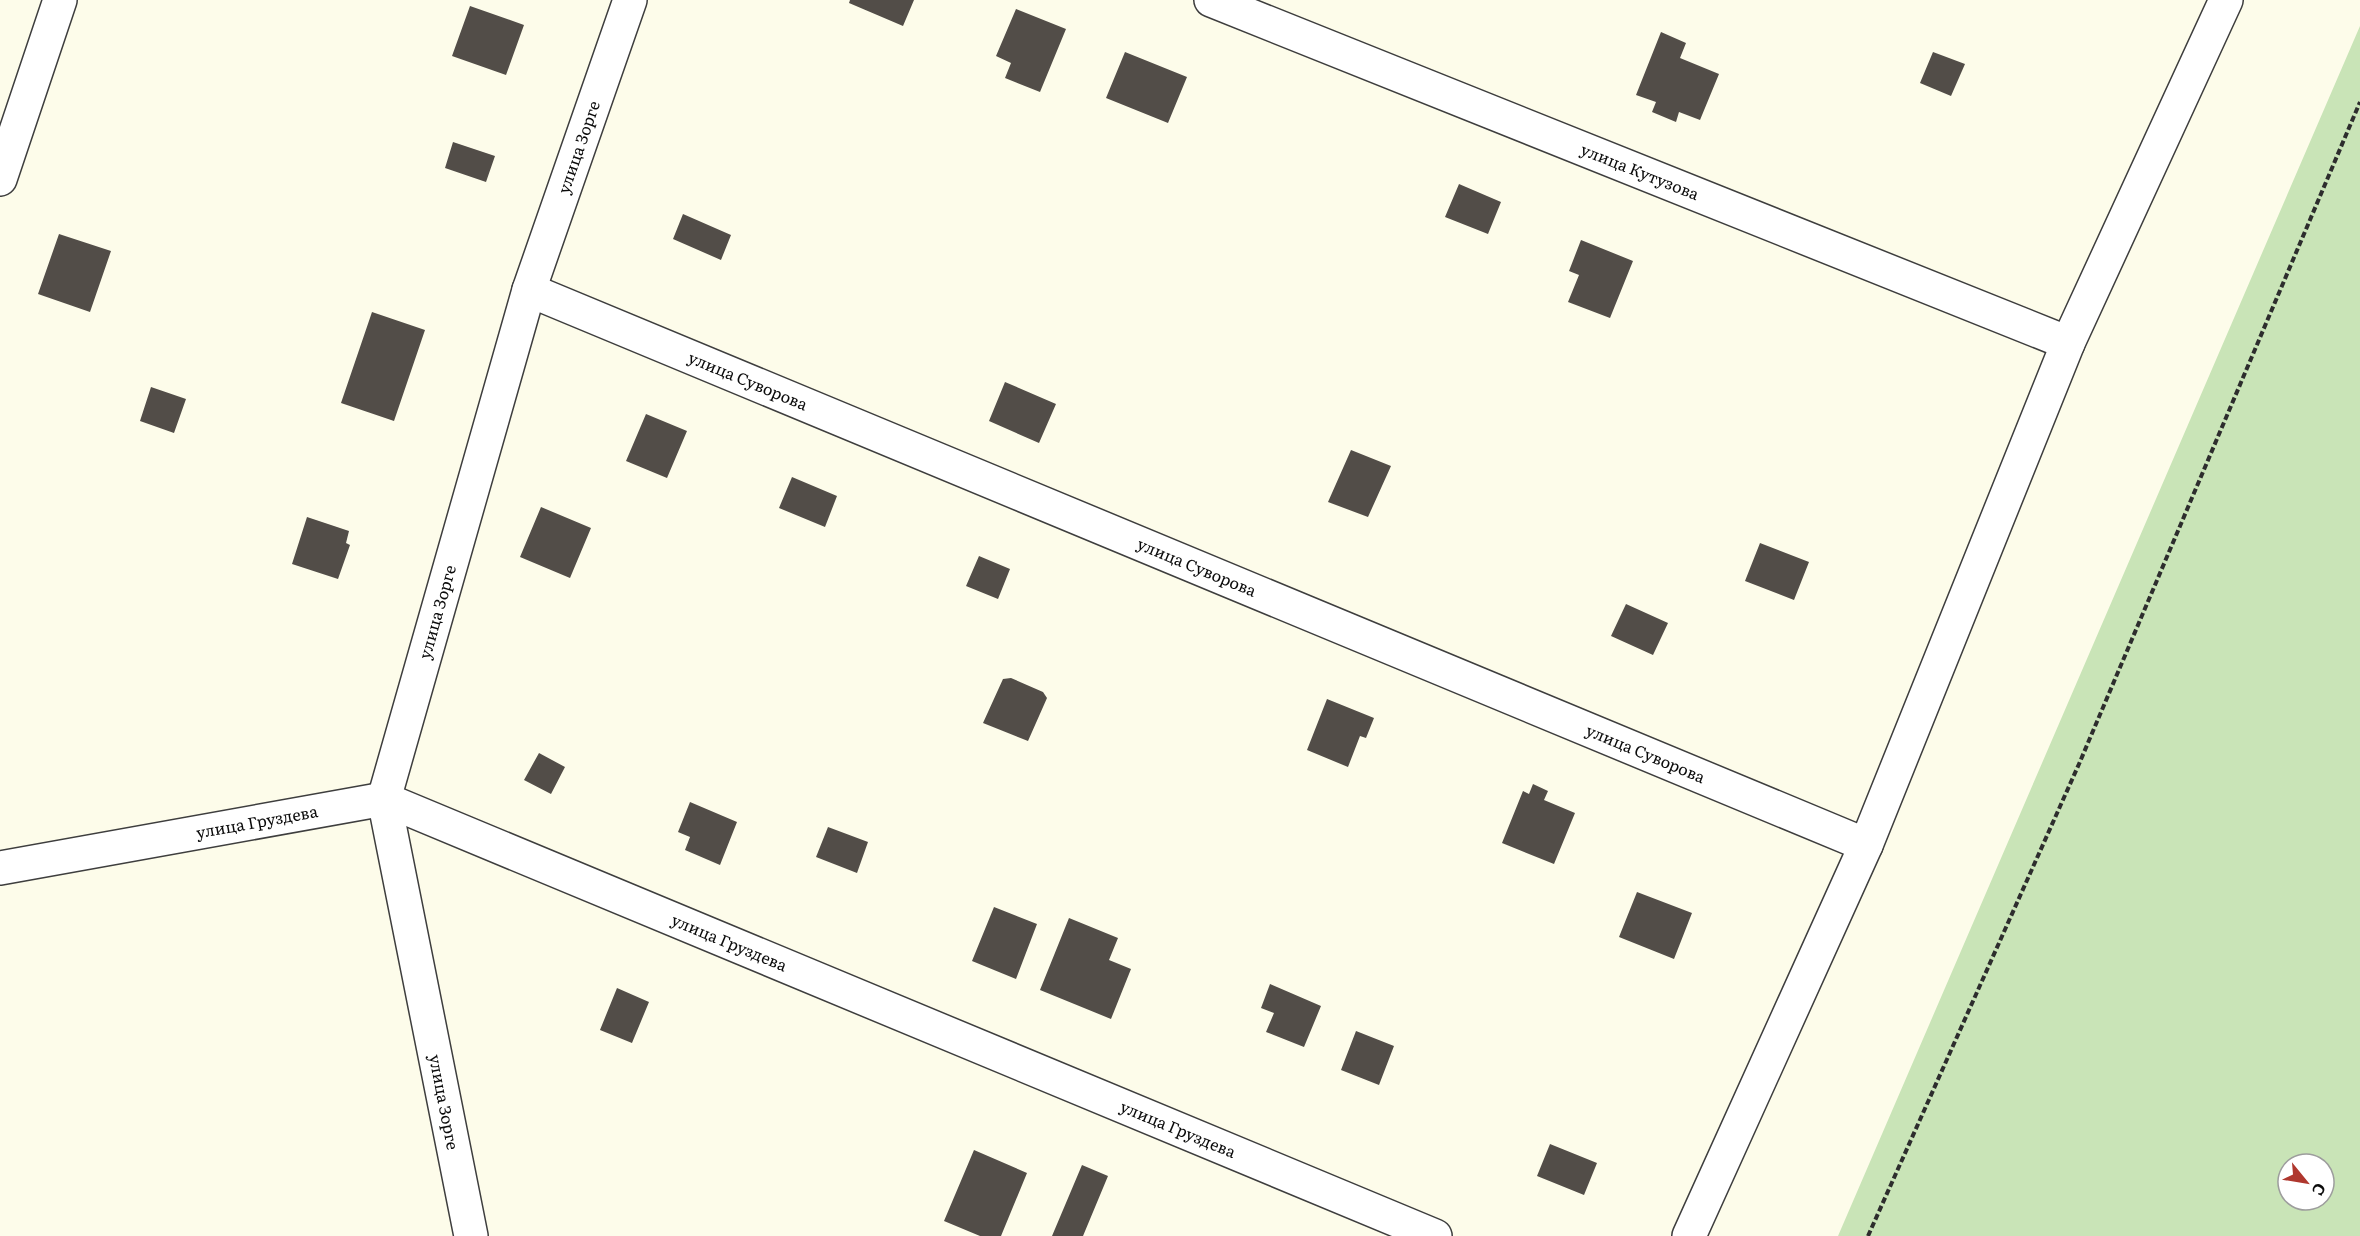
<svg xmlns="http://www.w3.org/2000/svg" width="2360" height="1236" font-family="Literata,serif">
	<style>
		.green { fill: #c9e4b7; fill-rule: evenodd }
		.building { fill: #524d48 }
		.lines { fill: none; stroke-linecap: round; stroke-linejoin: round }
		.minor-casing { stroke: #3e3e3e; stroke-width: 36 }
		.path { stroke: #2d2d2d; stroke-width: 4; stroke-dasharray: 6 3; stroke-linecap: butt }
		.minor { stroke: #fff; stroke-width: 33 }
		.labels { text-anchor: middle; stroke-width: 6; stroke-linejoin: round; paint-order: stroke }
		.street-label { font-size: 16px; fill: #0b0b0b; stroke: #fff }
	</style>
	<rect width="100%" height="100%" fill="#fdfcea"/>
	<path class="green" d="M 2360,26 L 2360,1236 L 1838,1236 ZM 2288,1164 L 2324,1164 L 2324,1200 L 2288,1200 Z"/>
	<path class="building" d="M 850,0 L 914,0 L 903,26 L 849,3 Z
		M 470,6 L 524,25 L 506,75 L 452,56 Z
		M 1016,9 L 1066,29 L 1040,92 L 1005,78 L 1011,63 L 996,56 Z
		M 1661,32 L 1686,43 L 1680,58 L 1719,74 L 1700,120 L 1679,112 L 1676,122 L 1652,112 L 1656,102 L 1636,95 Z
		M 1125,52 L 1187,77 L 1168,123 L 1106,98 Z
		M 1933,52 L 1965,64 L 1951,96 L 1920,83 Z
		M 453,142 L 495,156 L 486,182 L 445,168 Z
		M 1459,184 L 1501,202 L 1488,234 L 1445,217 Z
		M 683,214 L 731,235 L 721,260 L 673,239 Z
		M 59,234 L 111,251 L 90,312 L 38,294 Z
		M 1581,240 L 1633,261 L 1610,318 L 1568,302 L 1579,275 L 1569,271 Z
		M 372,312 L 425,330 L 394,421 L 341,403 Z
		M 1005,382 L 1056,404 L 1039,443 L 989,421 Z
		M 151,387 L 186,399 L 174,433 L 140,421 Z
		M 646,414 L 687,431 L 667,478 L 626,461 Z
		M 1351,450 L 1391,466 L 1368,517 L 1328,502 Z
		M 792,477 L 837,496 L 825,527 L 779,508 Z
		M 541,507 L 591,528 L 570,578 L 520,557 Z
		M 307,517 L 349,531 L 346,543 L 350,545 L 338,579 L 292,564 Z
		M 1760,543 L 1809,562 L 1794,600 L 1745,581 Z
		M 979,556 L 1010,569 L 998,599 L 966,586 Z
		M 1626,604 L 1668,623 L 1653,655 L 1611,636 Z
		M 1011,678 L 1043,692 L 1047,698 L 1028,741 L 983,723 L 1003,679 Z
		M 1327,699 L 1374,718 L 1366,738 L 1360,736 L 1348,767 L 1307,750 Z
		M 539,753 L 565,767 L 551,794 L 524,780 Z
		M 1533,784 L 1548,791 L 1544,800 L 1575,813 L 1554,864 L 1502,843 L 1523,791 L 1529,794 Z
		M 690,802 L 737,822 L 720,865 L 685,850 L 690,837 L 678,832 Z
		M 828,827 L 868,842 L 857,873 L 816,857 Z
		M 1637,892 L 1692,913 L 1674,959 L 1619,937 Z
		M 994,907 L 1037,924 L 1016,979 L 972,961 Z
		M 1069,918 L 1118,938 L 1109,960 L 1131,969 L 1111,1019 L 1040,990 Z
		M 1270,984 L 1321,1006 L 1304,1047 L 1266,1032 L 1274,1013 L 1261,1008 Z
		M 617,988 L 649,1002 L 632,1043 L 600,1030 Z
		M 1356,1031 L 1394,1046 L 1379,1085 L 1341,1070 Z
		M 1550,1144 L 1597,1163 L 1584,1195 L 1537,1176 Z
		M 974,1150 L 1027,1173 L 1001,1236 L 980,1236 L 944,1221 Z
		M 1082,1165 L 1108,1176 L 1083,1236 L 1052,1236 Z"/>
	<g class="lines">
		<g class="minor-casing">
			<g id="minor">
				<path id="s1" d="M 1211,0 L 2068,343"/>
				<path d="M 0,179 L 60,0"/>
				<path id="s2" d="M 529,290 L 1866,845"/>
				<path id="s3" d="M 0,868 L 384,799 L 1435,1236"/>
				<path id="s4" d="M 471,1236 L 384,799 L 529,290 L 630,0"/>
				<path d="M 1689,1236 L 1866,845 L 2068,343 L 2226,0"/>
			</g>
		</g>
		<path class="path" d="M 1868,1236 L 2079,764 L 2360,102"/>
		<use href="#minor" class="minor"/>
	</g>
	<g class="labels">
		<g class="street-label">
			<text dy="6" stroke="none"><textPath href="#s4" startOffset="1126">улица Зорге</textPath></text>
			<text dy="6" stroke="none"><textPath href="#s1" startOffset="462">улица Кутузова</textPath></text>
			<text dy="6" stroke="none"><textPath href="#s2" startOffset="237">улица Суворова</textPath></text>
			<text dy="6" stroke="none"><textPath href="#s2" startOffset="723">улица Суворова</textPath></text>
			<text dy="6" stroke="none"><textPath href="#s4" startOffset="640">улица Зорге</textPath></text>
			<text dy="6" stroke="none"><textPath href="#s2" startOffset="1209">улица Суворова</textPath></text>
			<text dy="6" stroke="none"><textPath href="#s3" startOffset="261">улица Груздева</textPath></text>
			<text dy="6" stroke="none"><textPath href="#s3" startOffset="764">улица Груздева</textPath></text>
			<text transform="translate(444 1102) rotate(79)" y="6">улица Зорге</text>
			<text dy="6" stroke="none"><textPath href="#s3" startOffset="1250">улица Груздева</textPath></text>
		</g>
	</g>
	<g transform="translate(2306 1182) rotate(120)"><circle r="28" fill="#ffffff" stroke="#9d9d9d" stroke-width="1.5"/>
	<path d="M0-4.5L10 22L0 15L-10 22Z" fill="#af372e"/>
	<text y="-9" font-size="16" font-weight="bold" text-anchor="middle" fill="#0b0b0b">С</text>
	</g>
</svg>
